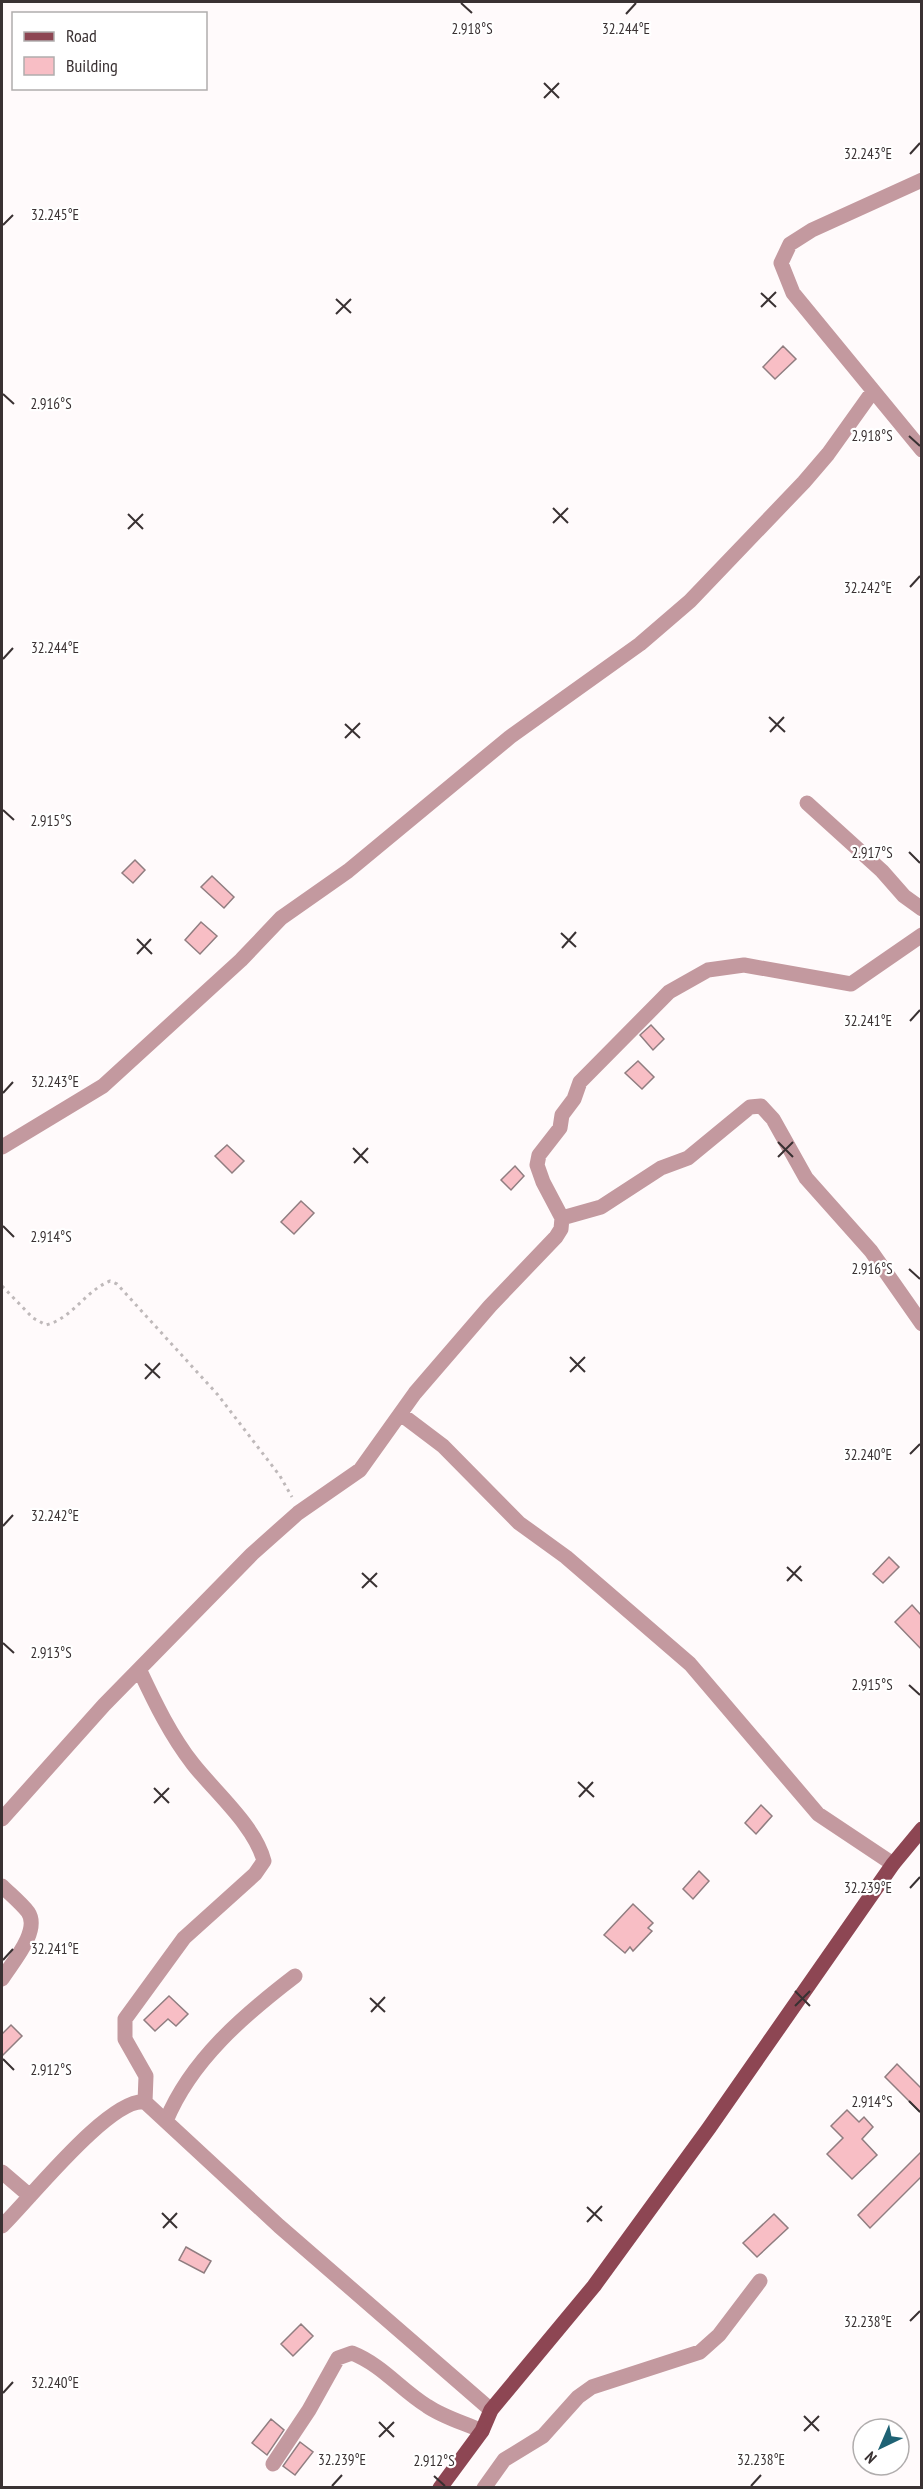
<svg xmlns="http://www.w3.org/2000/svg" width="923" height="2489" font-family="'PT Sans Narrow',sans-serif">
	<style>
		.building { fill: #f8bec5; stroke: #907d80; stroke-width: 1.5 }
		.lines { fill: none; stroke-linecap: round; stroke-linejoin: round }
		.path { stroke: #bfb9ba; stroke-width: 3; stroke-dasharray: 3 4.5; stroke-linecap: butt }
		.minor { stroke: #c3999f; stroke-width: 15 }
		.major { stroke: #8d4653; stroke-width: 15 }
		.ticks { fill: none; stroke: #393132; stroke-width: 2 }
		.ticks-label { font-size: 15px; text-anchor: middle; fill: #393132; stroke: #fff; stroke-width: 4.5; stroke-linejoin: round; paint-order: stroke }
	</style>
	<rect width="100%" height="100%" fill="#fffafb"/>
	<path class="building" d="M 783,346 L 796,359 L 775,379 L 763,367 Z
		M 135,860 L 145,870 L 133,883 L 122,873 Z
		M 212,876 L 234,897 L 224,908 L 201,887 Z
		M 201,922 L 217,936 L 200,954 L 185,940 Z
		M 651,1025 L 664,1039 L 653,1050 L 640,1035 Z
		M 638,1061 L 654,1077 L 642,1089 L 625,1073 Z
		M 227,1145 L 244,1161 L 232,1173 L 215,1156 Z
		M 515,1166 L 524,1176 L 511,1190 L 501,1180 Z
		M 301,1201 L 314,1213 L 294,1234 L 281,1222 Z
		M 889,1557 L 899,1567 L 883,1583 L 873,1574 Z
		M 912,1605 L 921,1615 L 921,1649 L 895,1622 Z
		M 761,1805 L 772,1816 L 756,1834 L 745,1823 Z
		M 699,1871 L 709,1881 L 693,1899 L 683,1889 Z
		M 633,1904 L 653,1923 L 648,1928 L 652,1931 L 633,1951 L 630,1947 L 625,1953 L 604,1935 Z
		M 169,1996 L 188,2014 L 176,2026 L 168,2019 L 155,2031 L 144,2020 Z
		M 11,2025 L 22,2036 L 2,2056 L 2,2034 Z
		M 897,2064 L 921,2088 L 921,2113 L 885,2077 Z
		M 847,2110 L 859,2122 L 864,2117 L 873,2127 L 862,2139 L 877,2155 L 852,2179 L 827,2154 L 843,2138 L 831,2126 Z
		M 921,2152 L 921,2177 L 870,2228 L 858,2215 Z
		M 774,2214 L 788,2228 L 757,2257 L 743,2243 Z
		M 186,2247 L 211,2261 L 204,2273 L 179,2260 Z
		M 301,2324 L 313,2336 L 293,2356 L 281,2344 Z
		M 271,2419 L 284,2430 L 267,2455 L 252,2443 Z
		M 300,2442 L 313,2452 L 295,2475 L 283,2466 Z"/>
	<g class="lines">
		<path class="path" d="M 2,1286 L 33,1318 L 46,1325 C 73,1318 85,1291 110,1281 L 117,1284 L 218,1395 L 280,1476 L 292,1497"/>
		<path class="minor" d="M 922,180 L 812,230 L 790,244 L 781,263 L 793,293 L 922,450
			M 807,803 L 882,871 L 904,896 L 922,909
			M 2,1147 L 103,1086 L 241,960 L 281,918 L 348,871 L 510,737 L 640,644 L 690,601 L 804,482 L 828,454 L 873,391
			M 562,1218 L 601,1207 L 661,1168 L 688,1158 L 750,1107 L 761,1106 L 773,1119 L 806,1178 L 871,1251 L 922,1324
			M 402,1415 L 443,1446 L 519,1523 L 566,1557 L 690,1664 L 818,1814 L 893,1864
			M 140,1671 C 155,1703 171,1736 193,1764 C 215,1792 255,1826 264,1861 L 255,1874 L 184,1938 L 125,2019 L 125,2039 L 146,2076 L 145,2102
			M 2,1819 L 104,1705 L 252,1554 L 298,1513 L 360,1470 L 415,1393 L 490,1306 L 556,1237 L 561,1229 L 562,1218 L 543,1182 L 537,1165 L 539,1155 L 560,1128 L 562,1115 L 574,1099 L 580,1082 L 669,992 L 708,970 L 744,965 L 851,984 L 922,935
			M 2,1886 C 10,1894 21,1903 28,1912 C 41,1931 11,1964 2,1979
			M 166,2121 C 191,2060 244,2015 295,1976
			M 2,2172 L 30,2196
			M 2,2226 C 29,2200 110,2097 145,2102 L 279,2226 L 491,2410
			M 273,2464 L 309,2410 L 338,2358 L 352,2353 C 382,2365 400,2389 427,2406 C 443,2417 464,2423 482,2431
			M 484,2488 L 504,2460 L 543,2436 L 578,2397 L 592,2387 L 700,2352 L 719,2335 L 760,2281"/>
		<path class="major" d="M 440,2488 L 482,2431 L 491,2410 L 594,2286 L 709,2128 L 893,1864 L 922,1829"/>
	</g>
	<path class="ticks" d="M 461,3 L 472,13M 626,14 L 636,3M 544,83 L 559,98M 544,98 L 559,83M 910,154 L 920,143M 3,225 L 13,215M 761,293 L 776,307M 336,299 L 351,313M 761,307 L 776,292M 336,314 L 351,299M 3,394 L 14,404M 909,436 L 920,446M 553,508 L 568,523M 128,514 L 143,529M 553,523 L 568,508M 128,529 L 143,514M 910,587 L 920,576M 3,659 L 13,648M 769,717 L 785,732M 345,724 L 360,738M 770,732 L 784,717M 345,738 L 360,723M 3,810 L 14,820M 909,852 L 920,863M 561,933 L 576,947M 137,939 L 152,954M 562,948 L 576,932M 137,954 L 151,939M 910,1021 L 920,1010M 3,1093 L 13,1082M 778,1142 L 793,1157M 353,1148 L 368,1163M 778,1157 L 793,1142M 354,1163 L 368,1148M 3,1226 L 14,1237M 909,1269 L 920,1279M 570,1357 L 585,1372M 145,1364 L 160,1378M 570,1372 L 585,1357M 145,1379 L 160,1363M 910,1454 L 920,1444M 3,1526 L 13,1515M 787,1567 L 802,1581M 362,1573 L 377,1587M 787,1581 L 801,1566M 362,1588 L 377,1573M 3,1643 L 14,1653M 909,1685 L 920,1695M 578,1782 L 594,1797M 154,1788 L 169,1803M 579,1797 L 593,1782M 154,1803 L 169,1788M 910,1888 L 920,1877M 3,1960 L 13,1949M 795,1991 L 810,2006M 370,1998 L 385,2012M 795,2006 L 810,1991M 371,2012 L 385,1997M 3,2059 L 14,2070M 909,2101 L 920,2112M 587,2207 L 602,2221M 162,2213 L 177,2228M 587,2222 L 602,2206M 163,2228 L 177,2213M 910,2321 L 920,2311M 3,2393 L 13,2382M 804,2416 L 819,2431M 379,2422 L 394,2437M 804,2431 L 819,2416M 379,2437 L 394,2422M 434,2476 L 445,2486M 332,2486 L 342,2475M 751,2486 L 761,2475"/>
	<g class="ticks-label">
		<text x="472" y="34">2.918°S</text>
		<text x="626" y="34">32.244°E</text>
		<text x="868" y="159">32.243°E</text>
		<text x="55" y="220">32.245°E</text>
		<text x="51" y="409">2.916°S</text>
		<text x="872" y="441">2.918°S</text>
		<text x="868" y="593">32.242°E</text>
		<text x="55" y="653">32.244°E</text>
		<text x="51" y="826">2.915°S</text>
		<text x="872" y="858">2.917°S</text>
		<text x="868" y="1026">32.241°E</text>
		<text x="55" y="1087">32.243°E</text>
		<text x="51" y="1242">2.914°S</text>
		<text x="872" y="1274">2.916°S</text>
		<text x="868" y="1460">32.240°E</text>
		<text x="55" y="1521">32.242°E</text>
		<text x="51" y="1658">2.913°S</text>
		<text x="872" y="1690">2.915°S</text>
		<text x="868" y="1893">32.239°E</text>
		<text x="55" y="1954">32.241°E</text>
		<text x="51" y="2075">2.912°S</text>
		<text x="872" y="2107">2.914°S</text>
		<text x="868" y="2327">32.238°E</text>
		<text x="55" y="2388">32.240°E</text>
		<text x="342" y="2465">32.239°E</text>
		<text x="761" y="2465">32.238°E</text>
		<text x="434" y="2466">2.912°S</text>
	</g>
	<rect width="923" height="2489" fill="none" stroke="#393132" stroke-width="6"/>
	<rect x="12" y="12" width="195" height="78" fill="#ffffff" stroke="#b0adad" stroke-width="1.5"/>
	<rect x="24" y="32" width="30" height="9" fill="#8d4653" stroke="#b0adad" stroke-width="1.5"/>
	<text x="66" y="42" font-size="18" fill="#393132">Road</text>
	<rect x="24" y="57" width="30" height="18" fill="#f8bec5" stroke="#b0adad" stroke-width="1.5"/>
	<text x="66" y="72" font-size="18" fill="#393132">Building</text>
	<g transform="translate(881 2447) rotate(224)"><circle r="28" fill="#ffffff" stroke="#b0adad" stroke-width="1.5"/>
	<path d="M0-4.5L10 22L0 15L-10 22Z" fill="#1e6274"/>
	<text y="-9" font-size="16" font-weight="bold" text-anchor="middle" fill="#393132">N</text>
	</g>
</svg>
